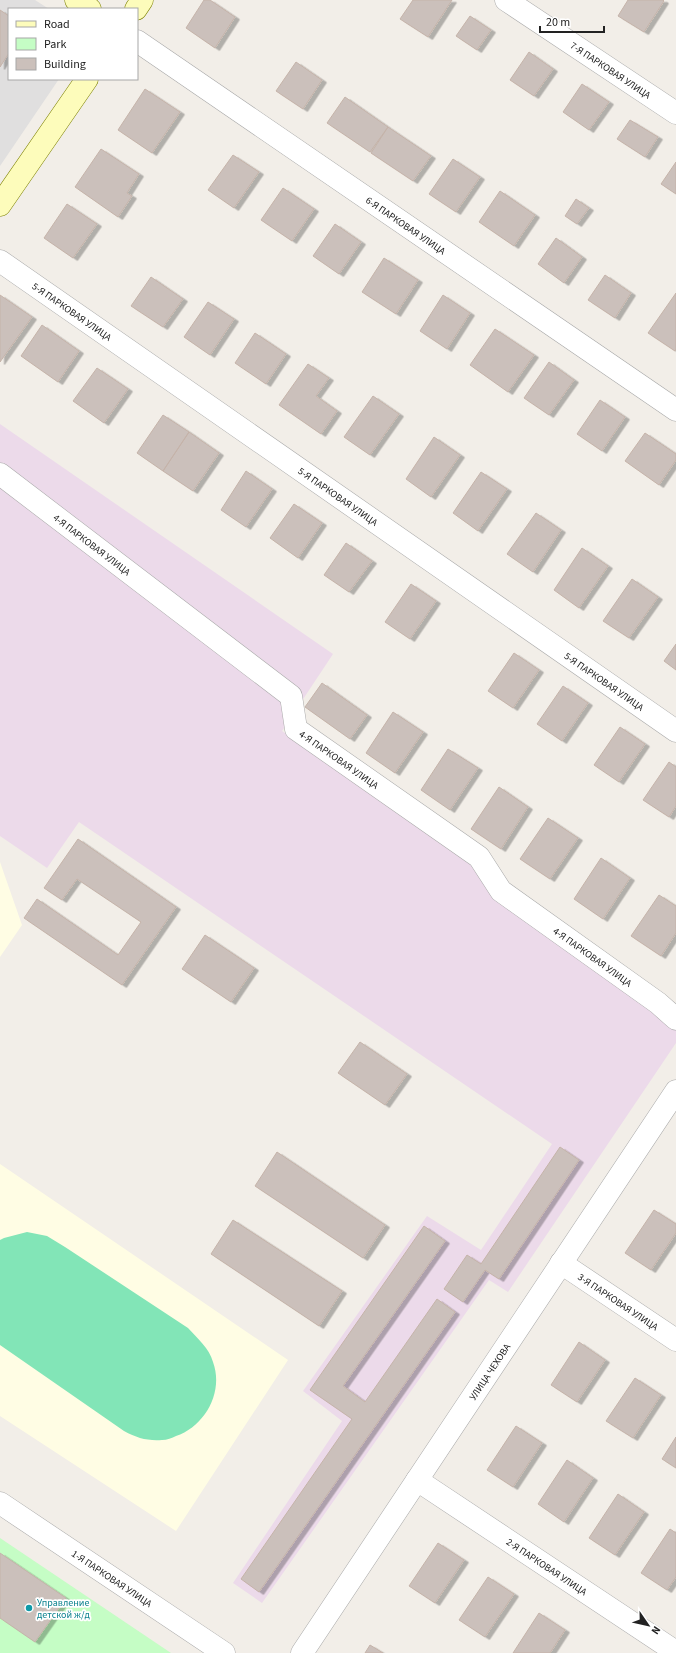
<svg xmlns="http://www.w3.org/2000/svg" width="676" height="1653" font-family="'Source Sans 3',sans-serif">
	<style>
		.residential { fill: #e0dfdf }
		.industrial { fill: #ecdaea }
		.education { fill: #fffde4 }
		.park { fill: #c5fdc5 }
		.pitch { fill: #82e5b7 }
		.building { fill: #cbc0bb; stroke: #c5b3a9; filter: url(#shadow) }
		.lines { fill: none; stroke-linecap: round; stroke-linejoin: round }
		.minor-casing { stroke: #a9a9a9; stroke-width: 23 }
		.secondary-casing { stroke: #7d8100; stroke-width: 23 }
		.minor { stroke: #fff; stroke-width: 22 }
		.secondary { stroke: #fdfcbb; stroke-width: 22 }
		.culture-dot { fill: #0f9aa8; stroke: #fff; stroke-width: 1.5 }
		.labels { text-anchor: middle; stroke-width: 3.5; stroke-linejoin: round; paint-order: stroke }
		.street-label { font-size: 10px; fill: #222; stroke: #fff }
		.culture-label { font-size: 10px; fill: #0d838f; stroke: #fff; text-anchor: start }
	</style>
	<defs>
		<filter id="shadow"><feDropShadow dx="4.5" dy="2.5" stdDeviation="0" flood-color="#0004"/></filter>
	</defs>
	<rect width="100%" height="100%" fill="#f2eee8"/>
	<path class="residential" d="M 0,0 L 35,0 L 49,9 L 9,9 L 9,79 L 59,79 L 0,166 Z"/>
	<path class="industrial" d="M 0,424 L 333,654 L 282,731 L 676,1004 L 676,1043 L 508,1292 L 489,1280 L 262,1603 L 233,1583 L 342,1421 L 303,1391 L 427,1216 L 481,1250 L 552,1144 L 79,822 L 47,868 L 0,836 Z"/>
	<path class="education" d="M 0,862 L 22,925 L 0,957 Z
		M 0,1164 L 288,1360 L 176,1531 L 0,1416 Z"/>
	<path class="park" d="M 0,1538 L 171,1653 L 0,1653 Z"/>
	<path class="pitch" d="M 27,1232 L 47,1236 L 65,1247 L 188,1328 C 198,1339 209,1348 213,1362 C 224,1392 205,1426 176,1436 C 172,1438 167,1440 162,1440 C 147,1441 137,1438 124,1431 L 0,1345 L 0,1240 L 4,1238 Z"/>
	<path class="building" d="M 204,0 L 210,0 L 235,17 L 215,48 L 186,28 Z
		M 413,0 L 452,0 L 428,37 L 400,19 Z
		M 628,0 L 663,0 L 664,1 L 644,32 L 618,16 Z
		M 0,10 L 9,16 L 9,53 L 0,67 Z
		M 470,16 L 491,30 L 477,50 L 456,36 Z
		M 529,52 L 553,69 L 534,96 L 510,80 Z
		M 296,62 L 322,80 L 303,109 L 276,91 Z
		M 582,84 L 609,102 L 589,130 L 563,112 Z
		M 145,89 L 180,112 L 152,153 L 118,130 Z
		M 345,97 L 388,127 L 370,152 L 327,123 Z
		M 630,120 L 658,137 L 645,157 L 617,139 Z
		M 388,127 L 431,156 L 413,181 L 371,153 Z
		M 101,149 L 139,174 L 127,193 L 132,196 L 118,217 L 75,187 Z
		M 233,155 L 259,172 L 234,208 L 208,190 Z
		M 453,159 L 480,177 L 456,212 L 429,194 Z
		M 676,162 L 676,194 L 661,184 Z
		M 283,188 L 314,209 L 292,241 L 261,220 Z
		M 500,191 L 535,215 L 514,246 L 479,222 Z
		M 576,199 L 589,208 L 577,224 L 565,216 Z
		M 67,204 L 97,224 L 73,258 L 44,238 Z
		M 335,224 L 361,242 L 339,274 L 313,256 Z
		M 556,238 L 582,257 L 564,283 L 538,264 Z
		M 384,258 L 418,280 L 396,314 L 362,292 Z
		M 605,275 L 631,293 L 615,318 L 588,300 Z
		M 151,277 L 183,299 L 163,327 L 131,306 Z
		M 676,293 L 676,349 L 675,351 L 648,333 Z
		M 0,295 L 32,317 L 0,362 Z
		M 443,295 L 470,313 L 447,349 L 420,331 Z
		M 208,302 L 234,319 L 210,355 L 184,337 Z
		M 42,325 L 79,351 L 58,382 L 21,356 Z
		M 495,329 L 534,355 L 508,392 L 470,365 Z
		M 255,333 L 286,354 L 266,384 L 235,363 Z
		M 549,362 L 574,380 L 549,415 L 524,398 Z
		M 308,364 L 329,378 L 316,396 L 337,411 L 321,434 L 279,405 Z
		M 97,368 L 128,389 L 104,423 L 73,401 Z
		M 373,396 L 399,414 L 370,455 L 344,437 Z
		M 600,400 L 625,417 L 602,451 L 577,434 Z
		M 163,415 L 189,432 L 163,471 L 137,453 Z
		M 189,432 L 219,453 L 193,491 L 163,471 Z
		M 645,433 L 676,454 L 676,460 L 659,485 L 625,461 Z
		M 434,437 L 460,455 L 431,497 L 406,479 Z
		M 246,471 L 272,489 L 246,527 L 221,510 Z
		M 481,472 L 507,489 L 478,531 L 453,513 Z
		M 294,504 L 322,523 L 298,558 L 270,538 Z
		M 536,513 L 561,530 L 533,572 L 507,554 Z
		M 346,543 L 372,561 L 349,592 L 324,575 Z
		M 582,548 L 608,566 L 579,608 L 554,590 Z
		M 632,579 L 658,597 L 629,638 L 603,621 Z
		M 411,584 L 436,601 L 410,639 L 385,622 Z
		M 676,644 L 676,670 L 664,661 Z
		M 514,653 L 539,670 L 513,708 L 488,691 Z
		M 322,683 L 367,715 L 350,739 L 305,707 Z
		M 563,686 L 588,703 L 562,741 L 537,724 Z
		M 393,712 L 423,732 L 395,773 L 366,753 Z
		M 620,727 L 645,744 L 619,782 L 594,765 Z
		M 448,749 L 478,768 L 450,810 L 421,790 Z
		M 669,762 L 676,767 L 676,806 L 669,817 L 643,800 Z
		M 499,787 L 528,807 L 501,849 L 471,829 Z
		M 548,818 L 578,838 L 550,879 L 520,859 Z
		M 78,839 L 176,907 L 122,985 L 24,918 L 37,899 L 118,955 L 141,922 L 77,879 L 62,900 L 44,888 Z
		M 601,858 L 630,878 L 603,919 L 574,899 Z
		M 659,895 L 676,906 L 676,933 L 661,956 L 631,936 Z
		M 205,935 L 254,968 L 231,1002 L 182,969 Z
		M 360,1042 L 407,1074 L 385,1105 L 338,1073 Z
		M 560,1147 L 579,1160 L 499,1279 L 485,1270 L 463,1302 L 444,1289 L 467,1255 L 481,1264 Z
		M 277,1152 L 385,1225 L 363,1258 L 255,1186 Z
		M 654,1210 L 676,1224 L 676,1233 L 651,1270 L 625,1253 Z
		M 233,1220 L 342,1291 L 319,1326 L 211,1254 Z
		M 424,1226 L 445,1241 L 343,1386 L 365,1402 L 437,1299 L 455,1312 L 259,1592 L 241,1579 L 352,1419 L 310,1390 Z
		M 579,1342 L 605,1360 L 577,1402 L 551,1385 Z
		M 635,1378 L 661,1395 L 633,1438 L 606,1421 Z
		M 516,1426 L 542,1443 L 513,1487 L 487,1470 Z
		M 676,1437 L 676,1468 L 662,1459 Z
		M 567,1460 L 593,1478 L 564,1522 L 538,1504 Z
		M 618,1494 L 644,1512 L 615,1555 L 589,1538 Z
		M 670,1529 L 676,1533 L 676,1577 L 667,1590 L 641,1573 Z
		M 438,1543 L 464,1560 L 435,1603 L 409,1586 Z
		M 0,1553 L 66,1598 L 35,1642 L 0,1618 Z
		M 488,1577 L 514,1594 L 485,1637 L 459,1620 Z
		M 539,1613 L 565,1630 L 550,1653 L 513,1653 Z
		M 370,1645 L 383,1653 L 365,1653 Z"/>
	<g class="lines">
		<g class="minor-casing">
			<g id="minor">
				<path id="s1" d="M 506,0 L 676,113"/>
				<path id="s2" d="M 137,41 L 676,410"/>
				<path id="s3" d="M 0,261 L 676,731"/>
				<path id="s4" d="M 0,474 L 291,696 L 296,729 L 479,857 L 501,891 L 658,1003 L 676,1019"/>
				<path id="s5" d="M 561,1263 L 676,1340"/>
				<path id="s6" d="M 417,1480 L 676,1652"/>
				<path id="s7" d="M 0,1503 L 224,1653"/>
				<path id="s8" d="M 302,1653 L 676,1091"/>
			</g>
		</g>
		<g class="secondary-casing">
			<path id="secondary" d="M 76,0 L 90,9
				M 136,9 L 142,0
				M 0,205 L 87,79"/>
		</g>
		<use href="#minor" class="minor"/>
		<use href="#secondary" class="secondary"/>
	</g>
	<circle class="culture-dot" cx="29" cy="1608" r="4"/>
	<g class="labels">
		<g class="street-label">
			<text dy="4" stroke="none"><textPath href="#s1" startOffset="126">7-Я ПАРКОВАЯ УЛИЦА</textPath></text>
			<text dy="4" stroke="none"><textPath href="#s2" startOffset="326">6-Я ПАРКОВАЯ УЛИЦА</textPath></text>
			<text dy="4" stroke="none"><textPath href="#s3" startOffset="88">5-Я ПАРКОВАЯ УЛИЦА</textPath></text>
			<text dy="4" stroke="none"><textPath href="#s3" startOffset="412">5-Я ПАРКОВАЯ УЛИЦА</textPath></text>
			<text dy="4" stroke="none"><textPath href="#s4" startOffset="116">4-Я ПАРКОВАЯ УЛИЦА</textPath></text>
			<text dy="4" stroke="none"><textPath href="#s3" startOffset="736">5-Я ПАРКОВАЯ УЛИЦА</textPath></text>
			<text dy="4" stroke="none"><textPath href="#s4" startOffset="452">4-Я ПАРКОВАЯ УЛИЦА</textPath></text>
			<text dy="4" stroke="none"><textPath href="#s4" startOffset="776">4-Я ПАРКОВАЯ УЛИЦА</textPath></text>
			<text dy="4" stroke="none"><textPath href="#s5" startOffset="69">3-Я ПАРКОВАЯ УЛИЦА</textPath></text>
			<text dy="4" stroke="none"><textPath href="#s8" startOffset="338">УЛИЦА ЧЕХОВА</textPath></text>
			<text dy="4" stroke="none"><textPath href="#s6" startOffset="156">2-Я ПАРКОВАЯ УЛИЦА</textPath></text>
			<text dy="4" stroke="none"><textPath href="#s7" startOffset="135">1-Я ПАРКОВАЯ УЛИЦА</textPath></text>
		</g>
		<g class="culture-label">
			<text x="37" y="1606">Управление<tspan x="37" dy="12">детской ж/д</tspan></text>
		</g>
	</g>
	<rect x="8" y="8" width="130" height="72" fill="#ffffff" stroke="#a7a7a7"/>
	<rect x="16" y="21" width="20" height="6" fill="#fdfcbb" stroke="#a7a7a7"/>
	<text x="44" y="28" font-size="12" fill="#222222">Road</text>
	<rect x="16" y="38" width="20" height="12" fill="#c5fdc5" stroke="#a7a7a7"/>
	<text x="44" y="48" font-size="12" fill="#222222">Park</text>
	<rect x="16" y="58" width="20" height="12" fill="#cbc0bb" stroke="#a7a7a7"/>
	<text x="44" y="68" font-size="12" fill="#222222">Building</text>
	<g transform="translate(648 1625) rotate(124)" stroke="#ffffff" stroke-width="3" paint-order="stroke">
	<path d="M0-3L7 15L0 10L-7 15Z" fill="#222222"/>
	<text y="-6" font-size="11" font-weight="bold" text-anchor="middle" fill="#222222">N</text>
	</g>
	<path d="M540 26v6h64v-6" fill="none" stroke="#222222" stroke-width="2"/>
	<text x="546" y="26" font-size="12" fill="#222222" stroke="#ffffff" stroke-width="3" paint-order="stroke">20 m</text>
</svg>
